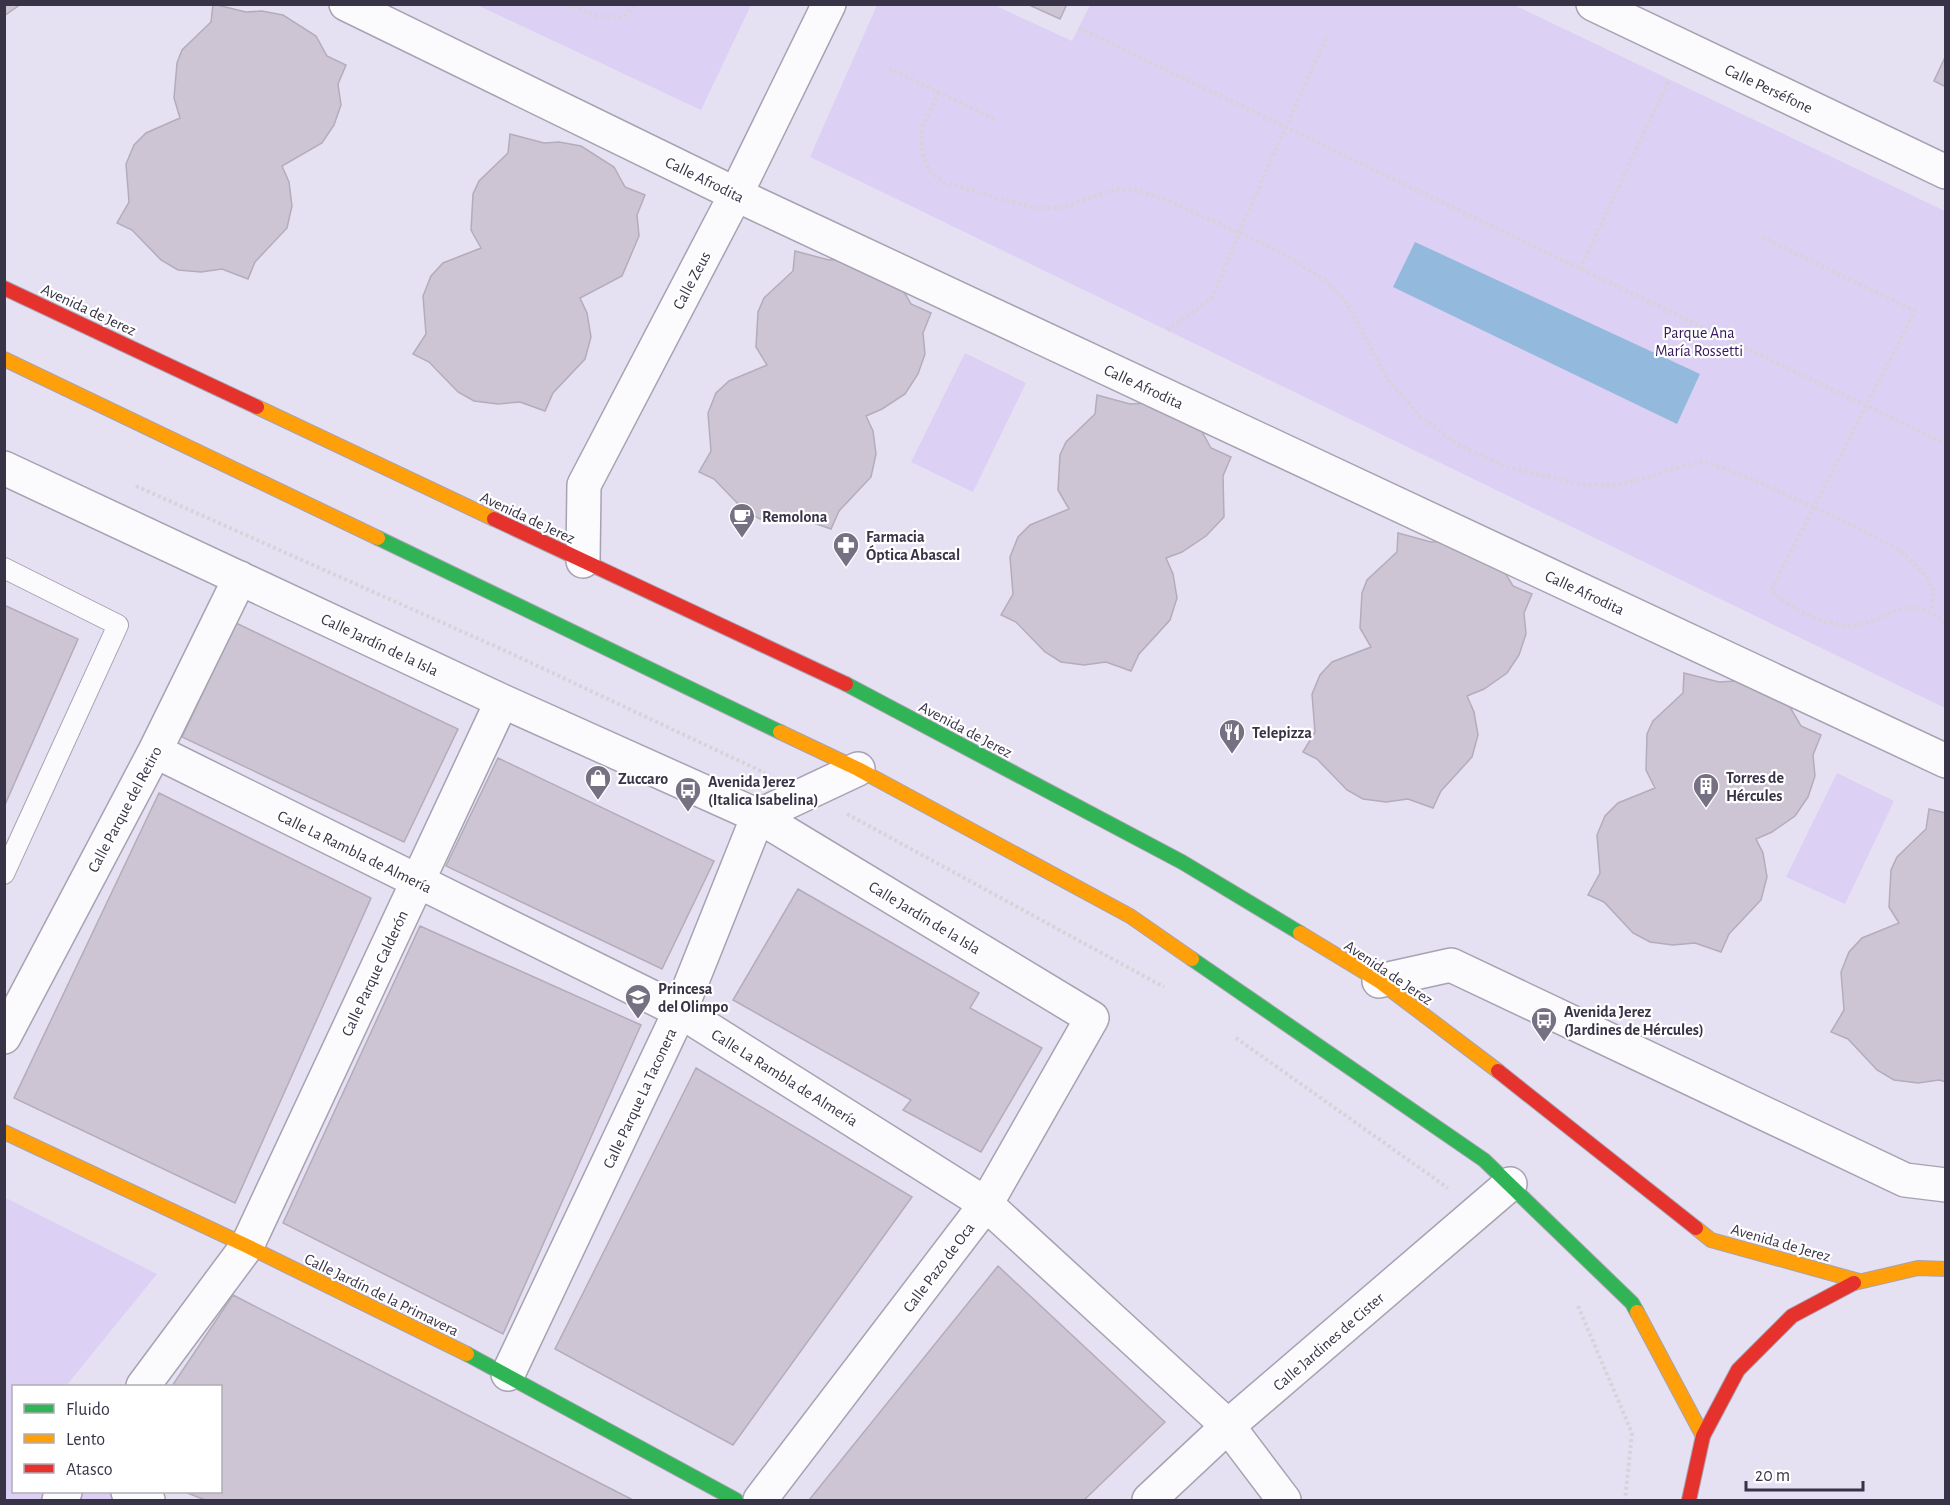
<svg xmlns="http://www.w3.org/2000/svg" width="1950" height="1505" font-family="'Alegreya Sans',sans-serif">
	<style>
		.green { fill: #dcd0f5 }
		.water { fill: #93badc }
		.building { fill: #cdc5d4; stroke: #b4acba; stroke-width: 1.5 }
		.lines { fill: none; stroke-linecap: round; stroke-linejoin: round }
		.lane-casing { stroke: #a7a2b2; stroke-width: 22 }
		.street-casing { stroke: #a7a2b2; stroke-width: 36 }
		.fast-casing { stroke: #a7a2b2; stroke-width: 16 }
		.slow-casing { stroke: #a7a2b2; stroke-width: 16 }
		.jam-casing { stroke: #a7a2b2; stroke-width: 16 }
		.path { stroke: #d6d4da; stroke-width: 4; stroke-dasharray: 3 3; stroke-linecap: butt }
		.lane { stroke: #fbfafd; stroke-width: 20 }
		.street { stroke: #fbfafd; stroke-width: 33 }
		.fast { stroke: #30b455; stroke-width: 14 }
		.slow { stroke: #ff9f0a; stroke-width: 14 }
		.jam { stroke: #e5322d; stroke-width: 14 }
		.labels { text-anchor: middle; stroke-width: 4.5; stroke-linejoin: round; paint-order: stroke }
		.street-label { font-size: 16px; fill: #393347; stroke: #fff }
		.park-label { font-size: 16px; fill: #371a5e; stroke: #fff }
		.poi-label { font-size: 16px; font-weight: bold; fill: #393347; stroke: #fff; text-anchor: start }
	</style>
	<rect width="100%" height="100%" fill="#e6e1f2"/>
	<path class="green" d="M 477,5 L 751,4 L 751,5 L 701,110 Z
		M 877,5 L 994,5 L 1072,41 L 1090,5 L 1514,5 L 1945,211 L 1945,708 L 810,157 Z
		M 965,353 L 1026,383 L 973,492 L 911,462 Z
		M 1837,773 L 1894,801 L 1845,904 L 1786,877 Z
		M 4,1197 L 157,1274 L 66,1386 L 14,1386 L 14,1492 L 128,1492 L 148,1500 L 5,1500 Z"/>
	<path class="water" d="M 1415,242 L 1700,374 L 1677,424 L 1393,287 Z"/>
	<path class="building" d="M 4,4 L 21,4 L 4,16 Z
		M 213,4 L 246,12 L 262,11 L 283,15 L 316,36 L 327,56 L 346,65 L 338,84 L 341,105 L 334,125 L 322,143 L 282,166 L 289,182 L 292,206 L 287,228 L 255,262 L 248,279 L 222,269 L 201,272 L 178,270 L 161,260 L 132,230 L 117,223 L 129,202 L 126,164 L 134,145 L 146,133 L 180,118 L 174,98 L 177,63 L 182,50 L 211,22 Z
		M 1027,4 L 1067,4 L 1060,19 Z
		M 1946,55 L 1946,87 L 1934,81 Z
		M 510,134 L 544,143 L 559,142 L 581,146 L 614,167 L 625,187 L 645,195 L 637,215 L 639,236 L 622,276 L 580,298 L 587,313 L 591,337 L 585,359 L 553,393 L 545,411 L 520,402 L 498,404 L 474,401 L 458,392 L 429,362 L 413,354 L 426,334 L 423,296 L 431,276 L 443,263 L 481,248 L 471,230 L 473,194 L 479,181 L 508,153 Z
		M 795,251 L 829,260 L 845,259 L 900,285 L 911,304 L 931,313 L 923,333 L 925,354 L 918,374 L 905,394 L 882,409 L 866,416 L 873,431 L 876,454 L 871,477 L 839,511 L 831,529 L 805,520 L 783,522 L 760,519 L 744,510 L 714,479 L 699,472 L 711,451 L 708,413 L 716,393 L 729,381 L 767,365 L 756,347 L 758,312 L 764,298 L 793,271 Z
		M 1097,395 L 1130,404 L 1146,403 L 1200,428 L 1211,448 L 1231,457 L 1223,476 L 1224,517 L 1206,536 L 1182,552 L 1166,558 L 1173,574 L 1177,598 L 1170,620 L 1139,654 L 1131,671 L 1106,662 L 1084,665 L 1061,662 L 1045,652 L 1016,622 L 1001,615 L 1013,594 L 1010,557 L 1018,537 L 1030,525 L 1069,509 L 1058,490 L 1060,455 L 1066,442 L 1095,414 Z
		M 1398,533 L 1431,542 L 1447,541 L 1501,566 L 1513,586 L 1532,594 L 1524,613 L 1526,634 L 1519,655 L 1507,673 L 1484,689 L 1467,696 L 1474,712 L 1478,735 L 1472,757 L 1441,791 L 1433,808 L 1408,799 L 1386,802 L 1363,799 L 1347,790 L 1317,759 L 1303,752 L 1315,732 L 1312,694 L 1320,675 L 1332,662 L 1371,647 L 1360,628 L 1362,593 L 1367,580 L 1397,552 Z
		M 4,605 L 78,639 L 4,807 Z
		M 236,623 L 458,729 L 404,842 L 182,737 Z
		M 1684,673 L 1719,682 L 1735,681 L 1757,685 L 1790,707 L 1801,726 L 1821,735 L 1813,755 L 1815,776 L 1808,797 L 1795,816 L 1772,832 L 1756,839 L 1763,853 L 1767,877 L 1761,900 L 1729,934 L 1721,952 L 1695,943 L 1673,945 L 1650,942 L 1633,933 L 1604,902 L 1588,895 L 1600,873 L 1597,835 L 1605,816 L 1618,803 L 1655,788 L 1646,770 L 1647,734 L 1653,721 L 1683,693 Z
		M 498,758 L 714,861 L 662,969 L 446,866 Z
		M 159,793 L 371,898 L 235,1203 L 14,1098 Z
		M 1929,809 L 1946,813 L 1946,1082 L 1939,1080 L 1918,1083 L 1894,1080 L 1877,1070 L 1848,1039 L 1831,1032 L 1844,1010 L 1841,972 L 1849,952 L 1862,938 L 1899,923 L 1889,907 L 1891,870 L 1897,857 L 1926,829 Z
		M 798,889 L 979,993 L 970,1008 L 1042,1048 L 981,1152 L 903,1110 L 911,1100 L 733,1000 Z
		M 420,926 L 641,1025 L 503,1334 L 283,1223 Z
		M 696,1068 L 912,1197 L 733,1445 L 555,1349 Z
		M 998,1266 L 1165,1422 L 1084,1500 L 809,1500 Z
		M 233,1295 L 633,1500 L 205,1500 L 185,1492 L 220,1492 L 220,1386 L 172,1386 Z"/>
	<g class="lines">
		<g class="lane-casing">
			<path id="lane" d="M 4,568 L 118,625 L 4,874"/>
		</g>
		<g class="street-casing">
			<path id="street" d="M 346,4 L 756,204 L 1946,761
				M 1593,4 L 1946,172
				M 4,468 L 502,701 L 758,816 L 858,769
				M 583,561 L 584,485 L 736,194 L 829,4
				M 155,751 L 680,1011 L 986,1204 L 1228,1426 L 1284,1500
				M 1379,981 L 1451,965 L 1905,1180 L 1946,1185
				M 4,1037 L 155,751 L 240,578
				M 508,1374 L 680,1011 L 758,816 L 1092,1018 L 986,1204 L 760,1500
				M 143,1386 L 247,1246 L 502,701
				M 128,1492 L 148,1500
				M 59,1500 L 65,1492
				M 1149,1500 L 1228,1426 L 1510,1184"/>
		</g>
		<g class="fast-casing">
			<path id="fast" d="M 378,538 L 780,732
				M 846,684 L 1182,862 L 1300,933
				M 1192,959 L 1484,1160 L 1632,1303 L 1637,1312
				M 467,1354 L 736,1500"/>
		</g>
		<g class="slow-casing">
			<path id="slow" d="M 4,359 L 378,538
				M 257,407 L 494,519
				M 780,732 L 858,769 L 1130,916 L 1192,959
				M 1300,933 L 1379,981 L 1498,1071
				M 4,1132 L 247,1246 L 467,1354
				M 1696,1228 L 1711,1240 L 1859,1281
				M 1854,1283 L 1918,1268 L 1946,1269
				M 1637,1312 L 1703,1436"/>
		</g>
		<g class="jam-casing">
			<path id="jam" d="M 4,288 L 257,407
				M 494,519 L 846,684
				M 1498,1071 L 1696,1228
				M 1689,1500 L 1703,1436 L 1738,1370 L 1792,1316 L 1854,1283"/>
		</g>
		<path class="path" d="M 567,4 L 597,16 L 624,17 L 635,4
			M 1079,28 L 1946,444
			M 889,68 L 995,120
			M 939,92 L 922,127 L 922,152 L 931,173 L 945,183 L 1035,208 L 1060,208 L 1116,189 L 1136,190 L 1169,201 L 1275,249 L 1325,280 L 1347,303 L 1388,380 L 1419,415 L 1455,443 L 1504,466 L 1581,485 L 1619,485 L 1702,461 L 1752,479 L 1850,524 L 1900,550 L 1926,576 L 1934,592 L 1931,612
			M 1762,237 L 1915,311 L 1771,590 C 1792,609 1817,623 1846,625 C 1889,628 1897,585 1946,623
			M 1580,269 L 1669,80
			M 1167,330 L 1212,298 L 1253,200 L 1328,34
			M 136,486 L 508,652 L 765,773
			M 847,814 L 1164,987
			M 1236,1038 L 1448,1188
			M 1578,1306 L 1632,1433 L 1625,1500"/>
		<use href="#lane" class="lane"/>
		<use href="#street" class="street"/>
		<use href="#fast" class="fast"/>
		<use href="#slow" class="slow"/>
		<use href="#jam" class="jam"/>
	</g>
	<defs>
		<g id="cafe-pin" transform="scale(1.35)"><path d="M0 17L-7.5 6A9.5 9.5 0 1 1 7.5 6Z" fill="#767083" stroke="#fff"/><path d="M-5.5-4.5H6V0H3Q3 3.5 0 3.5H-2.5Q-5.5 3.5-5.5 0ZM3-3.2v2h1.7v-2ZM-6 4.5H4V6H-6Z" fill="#fff"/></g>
		<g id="pharmacy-pin" transform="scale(1.35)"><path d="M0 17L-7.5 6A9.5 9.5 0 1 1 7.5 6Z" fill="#767083" stroke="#fff"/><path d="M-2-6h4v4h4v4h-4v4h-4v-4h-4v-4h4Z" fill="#fff"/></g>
		<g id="restaurant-pin" transform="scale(1.35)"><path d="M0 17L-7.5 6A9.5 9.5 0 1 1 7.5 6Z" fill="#767083" stroke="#fff"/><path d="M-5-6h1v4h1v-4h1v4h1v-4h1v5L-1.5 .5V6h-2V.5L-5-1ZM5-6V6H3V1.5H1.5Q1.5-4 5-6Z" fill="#fff"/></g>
		<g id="shop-pin" transform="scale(1.35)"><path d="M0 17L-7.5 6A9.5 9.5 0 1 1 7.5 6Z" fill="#767083" stroke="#fff"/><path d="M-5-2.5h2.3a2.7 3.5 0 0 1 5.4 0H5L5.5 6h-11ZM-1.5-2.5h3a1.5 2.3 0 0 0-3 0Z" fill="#fff"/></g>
		<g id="building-pin" transform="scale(1.35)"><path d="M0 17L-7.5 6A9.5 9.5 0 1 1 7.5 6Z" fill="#767083" stroke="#fff"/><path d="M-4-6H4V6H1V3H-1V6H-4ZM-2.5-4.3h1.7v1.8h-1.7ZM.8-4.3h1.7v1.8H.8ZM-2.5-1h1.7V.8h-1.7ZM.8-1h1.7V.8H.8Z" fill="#fff"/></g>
		<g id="bus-pin" transform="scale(1.35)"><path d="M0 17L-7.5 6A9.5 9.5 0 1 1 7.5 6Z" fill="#767083" stroke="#fff"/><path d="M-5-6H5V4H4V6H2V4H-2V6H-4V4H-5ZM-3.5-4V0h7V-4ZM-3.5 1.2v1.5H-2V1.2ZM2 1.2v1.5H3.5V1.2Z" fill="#fff"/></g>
		<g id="school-pin" transform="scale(1.35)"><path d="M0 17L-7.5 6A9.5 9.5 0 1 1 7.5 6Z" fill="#767083" stroke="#fff"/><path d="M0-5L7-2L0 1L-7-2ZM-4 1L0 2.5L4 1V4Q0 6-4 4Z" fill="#fff"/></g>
	</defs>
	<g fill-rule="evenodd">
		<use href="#cafe-pin" x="742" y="516"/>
		<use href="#pharmacy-pin" x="846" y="545"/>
		<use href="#restaurant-pin" x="1232" y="732"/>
		<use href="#shop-pin" x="598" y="778"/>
		<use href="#building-pin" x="1706" y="786"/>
		<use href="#bus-pin" x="688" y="790"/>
		<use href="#school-pin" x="638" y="997"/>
		<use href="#bus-pin" x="1544" y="1020"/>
	</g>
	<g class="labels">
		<g class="street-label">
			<text transform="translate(1769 88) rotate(25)" y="6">Calle Perséfone</text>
			<text transform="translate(705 179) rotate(26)" y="6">Calle Afrodita</text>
			<text transform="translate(691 280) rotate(-62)" y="6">Calle Zeus</text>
			<text transform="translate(89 309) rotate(25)" y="6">Avenida de Jerez</text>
			<text transform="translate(1144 386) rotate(25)" y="6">Calle Afrodita</text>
			<text transform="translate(528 517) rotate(25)" y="6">Avenida de Jerez</text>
			<text transform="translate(1585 592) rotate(25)" y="6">Calle Afrodita</text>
			<text transform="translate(380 644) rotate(25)" y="6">Calle Jardín de la Isla</text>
			<text transform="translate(966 729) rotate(28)" y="6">Avenida de Jerez</text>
			<text transform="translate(124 809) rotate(-62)" y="6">Calle Parque del Retiro</text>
			<text transform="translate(355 851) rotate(26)" y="6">Calle La Rambla de Almería</text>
			<text transform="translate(925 917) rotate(31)" y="6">Calle Jardín de la Isla</text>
			<text transform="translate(1389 972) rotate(34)" y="6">Avenida de Jerez</text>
			<text transform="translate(374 973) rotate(-65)" y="6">Calle Parque Calderón</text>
			<text transform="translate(785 1077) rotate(32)" y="6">Calle La Rambla de Almería</text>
			<text transform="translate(639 1098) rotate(-65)" y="6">Calle Parque La Taconera</text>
			<text transform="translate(1781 1242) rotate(16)" y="6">Avenida de Jerez</text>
			<text transform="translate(938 1267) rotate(-53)" y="6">Calle Pazo de Oca</text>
			<text transform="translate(382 1294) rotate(26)" y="6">Calle Jardín de la Primavera</text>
			<text transform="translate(1328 1341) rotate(-41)" y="6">Calle Jardines de Cister</text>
		</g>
		<g class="park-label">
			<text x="1699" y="338">Parque Ana<tspan x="1699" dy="18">María Rossetti</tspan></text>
		</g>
		<g class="poi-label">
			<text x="762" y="522">Remolona</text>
			<text x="866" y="542">Farmacia<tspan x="866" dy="18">Óptica Abascal</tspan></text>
			<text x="1252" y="738">Telepizza</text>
			<text x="1726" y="783">Torres de<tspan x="1726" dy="18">Hércules</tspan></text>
			<text x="618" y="784">Zuccaro</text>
			<text x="708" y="787">Avenida Jerez<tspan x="708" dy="18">(Italica Isabelina)</tspan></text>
			<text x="658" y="994">Princesa<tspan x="658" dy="18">del Olimpo</tspan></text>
			<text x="1564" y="1017">Avenida Jerez<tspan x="1564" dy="18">(Jardines de Hércules)</tspan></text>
		</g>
	</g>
	<rect width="1950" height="1505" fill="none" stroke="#393347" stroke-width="12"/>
	<rect x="12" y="1385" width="210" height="108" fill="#ffffff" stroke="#b0adb5" stroke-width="1.5"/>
	<rect x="24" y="1404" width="30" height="9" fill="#30b455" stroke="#b0adb5" stroke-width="1.5"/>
	<text x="66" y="1415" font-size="18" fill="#393347">Fluido</text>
	<rect x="24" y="1434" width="30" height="9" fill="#ff9f0a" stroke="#b0adb5" stroke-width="1.5"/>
	<text x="66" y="1445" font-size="18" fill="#393347">Lento</text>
	<rect x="24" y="1464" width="30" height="9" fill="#e5322d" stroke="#b0adb5" stroke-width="1.5"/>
	<text x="66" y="1475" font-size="18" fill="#393347">Atasco</text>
	<path d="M1746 1481v9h117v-9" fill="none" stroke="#393347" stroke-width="3"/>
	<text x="1755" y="1481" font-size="18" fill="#393347" stroke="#ffffff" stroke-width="4.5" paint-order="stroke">20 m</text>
</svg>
